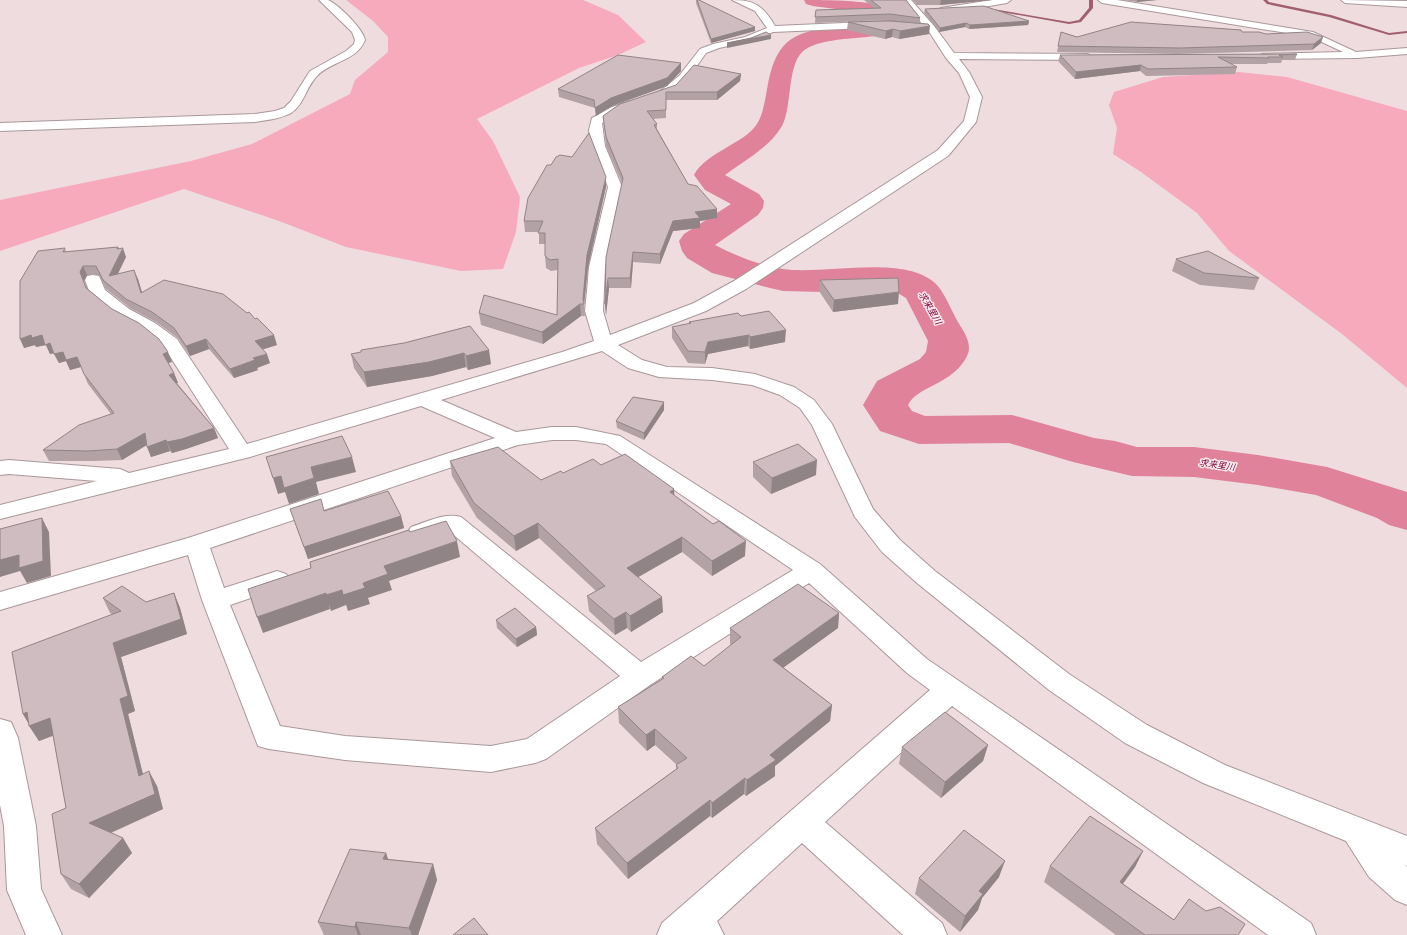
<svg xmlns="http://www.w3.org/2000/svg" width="1407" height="935" font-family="Bitter,'Noto Sans JP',serif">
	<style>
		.green { fill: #f7aabb }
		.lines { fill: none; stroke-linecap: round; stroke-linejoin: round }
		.stream { fill: #a15e6e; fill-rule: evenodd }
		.river { fill: #e08299; fill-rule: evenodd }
		.minor-casing { stroke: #a9979a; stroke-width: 2 }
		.minor { fill: #fff; fill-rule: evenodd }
		.wall { fill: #b2a2a5 }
		.shaded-wall { fill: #918486 }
		.building { fill: #cfbcc0; stroke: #918486 }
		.labels { text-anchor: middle; stroke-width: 3; stroke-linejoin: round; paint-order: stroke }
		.far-water-label { font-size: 9px; font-style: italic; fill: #770034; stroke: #fce9ed }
	</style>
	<rect width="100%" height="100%" fill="#efdcdf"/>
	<path class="green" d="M 346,0 L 583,0 L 618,15 L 646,42 L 618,55 L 579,68 L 477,119 L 493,141 L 520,197 L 516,232 L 503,269 L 461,271 L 346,247 L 279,221 L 184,189 L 0,251 L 0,200 L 191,161 L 252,144 L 350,94 L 355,80 L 388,52 L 388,37 L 373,21 Z
		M 1239,72 L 1287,77 L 1407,111 L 1407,388 L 1342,334 L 1229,251 L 1197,213 L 1141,172 L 1113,154 L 1117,128 L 1109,105 L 1114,92 L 1163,77 Z"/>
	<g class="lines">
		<path class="stream" d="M 1089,0 L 1093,0 L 1093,8 L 1081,22 L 1069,24 L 985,9 L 987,8 L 1069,22 L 1079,20 L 1089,8 Z
			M 1263,0 L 1267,0 L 1269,2 L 1331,15 L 1389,33 L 1407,31 L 1407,33 L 1389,35 L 1329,17 L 1267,4 Z"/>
		<path class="river" d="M 804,0 C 832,0 899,0 916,20 C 899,44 833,32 806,49 C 786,61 793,106 782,126 C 769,148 745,160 725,175 L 759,194 L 764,201 L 763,208 L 758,215 L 715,245 C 736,256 759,265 783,269 C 824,275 903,254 935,283 C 944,291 952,312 958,322 C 964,332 973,344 967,356 C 954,384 917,386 908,405 L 912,411 L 925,416 L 1012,415 L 1094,438 L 1115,441 L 1137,447 L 1194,447 L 1258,455 L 1327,467 L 1407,492 L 1407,530 L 1389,525 L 1377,518 L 1316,495 L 1258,485 L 1194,477 L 1132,476 L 1073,462 L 1009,443 L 919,444 L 880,431 L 863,405 L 877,381 L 920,359 L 926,352 L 928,341 L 906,298 L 896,292 L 878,289 L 824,292 L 783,291 L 770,288 L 712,273 L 687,258 L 682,251 L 679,241 L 684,234 L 731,204 L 705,190 L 694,175 C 706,152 744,144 757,124 C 766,109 766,87 771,71 C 774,60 780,47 790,40 C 813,24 857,26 885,22 L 894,19 L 888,16 L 813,6 L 806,4 Z"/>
		<g class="minor-casing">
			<path id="minor" d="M 319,0 C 322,0 326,0 328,0 C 339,5 363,29 365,40 C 357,61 331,61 317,76 C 306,87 304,105 291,113 C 280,119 267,120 255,122 L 0,131 L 0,123 L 255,114 L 275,111 L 284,108 L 291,101 L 310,71 L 346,51 L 354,44 L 355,40 L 352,32 Z
				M 732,0 C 755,0 763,6 775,26 L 889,21 L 923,25 L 903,0 L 911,0 L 934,26 L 954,53 L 1088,54 L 1093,57 L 1088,60 L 959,59 L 969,72 L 982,97 L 976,122 L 948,156 L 746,289 L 706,311 L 618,345 L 642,360 L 667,367 L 712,368 L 755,374 L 794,387 L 814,400 L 832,424 L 873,509 L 900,540 L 935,571 L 1069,674 L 1147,725 L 1225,765 L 1407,836 L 1407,866 L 1405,865 L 1407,867 L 1407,905 L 1395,900 L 1369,877 L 1346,841 L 1203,783 L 1125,743 L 1049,690 L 917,583 L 882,552 L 855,517 L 812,425 L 800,408 L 780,395 L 752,385 L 712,380 L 659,377 L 628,368 L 602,351 L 441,400 L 516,432 L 552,427 L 576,427 L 620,436 L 820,564 L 927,659 L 1311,923 L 1316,935 L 1268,935 L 952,706 L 825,822 L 942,923 L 947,935 L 903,935 L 802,843 L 717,921 L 724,935 L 657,935 L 662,923 L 930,690 L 907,673 L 809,583 L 650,685 L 546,759 L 535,763 L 491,772 L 345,760 L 269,749 L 258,746 L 202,600 L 188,555 L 0,610 L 0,592 L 188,538 L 495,438 L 421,406 L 250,457 L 0,519 L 0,505 L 97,481 L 9,474 L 0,475 L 0,461 L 9,460 L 120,469 L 129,473 L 229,449 L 164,347 L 143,331 L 117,317 L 91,296 L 85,280 L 87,276 L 93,275 L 99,276 L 105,290 L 129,309 L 155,323 L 177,339 L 247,444 L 562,352 L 594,341 L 585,311 L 587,291 L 589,267 L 608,187 L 590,138 L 589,130 L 592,118 L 612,107 L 631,101 L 637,104 L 602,123 L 605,146 L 622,187 L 605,267 L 603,311 L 610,335 L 694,303 L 734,281 L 938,150 L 964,121 L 970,97 L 959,73 L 946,58 L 928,30 L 889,27 L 773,32 L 751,41 L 719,48 L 706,53 L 687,80 L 676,91 L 665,95 L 661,94 L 659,92 L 679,76 L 700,49 L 713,44 L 745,37 L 767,28 L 755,11 ZM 552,440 L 576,440 L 606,444 L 793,570 L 641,662 L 461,517 C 445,512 426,522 411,527 L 407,533 L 411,539 L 419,541 L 449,531 L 620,676 L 527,739 L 491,746 L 345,736 L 280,726 L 230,605 L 286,586 L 290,580 L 286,574 L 277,571 L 224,588 L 210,548 L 518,445 Z
				M 992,0 L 1011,0 L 1007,3 L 941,14 L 937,11 L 941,8 Z
				M 1098,0 L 1117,0 L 1313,32 L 1356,52 L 1407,48 L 1407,54 L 1357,58 L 1266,59 L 1261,56 L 1262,54 L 1343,52 L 1311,37 L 1102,3 Z
				M 1341,0 L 1407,1 L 1407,7 L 1345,3 Z
				M 0,719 L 11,722 L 18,738 L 36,826 L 41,889 L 62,935 L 26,935 L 7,890 L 4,826 L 0,805 Z"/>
		</g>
		<use href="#minor" class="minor"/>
	</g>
	<path class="wall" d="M 696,0 L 699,0 L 755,31 L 711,43 L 696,3 Z
		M 864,0 L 906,0 L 920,18 L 920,23 L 929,34 L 899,39 L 892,37 L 885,39 L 847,30 L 848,22 L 916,23 L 889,20 L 815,23 L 816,10 L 874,8 Z
		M 912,0 L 992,0 L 940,5 L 917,5 Z
		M 1123,0 L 1157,0 L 1137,2 Z
		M 925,9 L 1029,21 L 1028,25 L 969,29 L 965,27 L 939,32 L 924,13 Z
		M 1061,32 L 1077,37 L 1242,32 L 1266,34 L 1321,43 L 1312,50 L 1178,54 L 1057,52 Z
		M 1297,54 L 1295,60 L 1282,60 L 1281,63 L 1268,63 L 1267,64 L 1230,64 L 1237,67 L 1235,74 L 1146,76 L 1140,71 L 1075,79 L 1058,61 L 1060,55 Z
		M 681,63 L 681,71 L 667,86 L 612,106 L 596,116 L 595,108 L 559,97 L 558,89 Z
		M 741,74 L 740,81 L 717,100 L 666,100 L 666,118 L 652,119 L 657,124 L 657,129 L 688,184 L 717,218 L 700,221 L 700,228 L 673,231 L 660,264 L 633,262 L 631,288 L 609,288 L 606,315 L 605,304 L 622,183 L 606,146 L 603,116 L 620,104 Z
		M 551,165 L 606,177 L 606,187 L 588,267 L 584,305 L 585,316 L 581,316 L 543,344 L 481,325 L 479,313 L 557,315 L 558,270 L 551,271 L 546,268 L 545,256 L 545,244 L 539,244 L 539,232 L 525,232 L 524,221 Z
		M 118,247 L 119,249 L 126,257 L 118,274 L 138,279 L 142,293 L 277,345 L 262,349 L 270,363 L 257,368 L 258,370 L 234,378 L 209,349 L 190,356 L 178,338 L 156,322 L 130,308 L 106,289 L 99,275 L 87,275 L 84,281 L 87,288 L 172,362 L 168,363 L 174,373 L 178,383 L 177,383 L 214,428 L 218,438 L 186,449 L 172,453 L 170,451 L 151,457 L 147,445 L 122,460 L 93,461 L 49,461 L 43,450 L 111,414 L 88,384 L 81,367 L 70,370 L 66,361 L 59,363 L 54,353 L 50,354 L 46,345 L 36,347 L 35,345 L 24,348 L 65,248 L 66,252 Z
		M 1176,259 L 1259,278 L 1254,290 L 1200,285 L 1172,271 Z
		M 820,280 L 898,304 L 833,312 L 819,291 Z
		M 741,316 L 785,342 L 750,349 L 748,346 L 708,354 L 705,364 L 688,363 L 672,338 L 672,327 L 689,324 L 689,322 Z
		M 470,326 L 491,364 L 468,370 L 466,367 L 432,376 L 367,387 L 354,368 L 351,354 L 404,343 Z
		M 664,410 L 644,440 L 617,428 L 616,421 Z
		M 450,461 L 541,480 L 563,473 L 601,465 L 674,495 L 745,556 L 712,576 L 682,552 L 638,577 L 663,612 L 631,632 L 627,628 L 615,635 L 589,611 L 587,596 L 596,591 L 539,538 L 516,551 L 477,518 L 452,476 Z
		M 753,462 L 816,475 L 771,494 L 753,477 Z
		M 290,509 L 324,511 L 401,516 L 404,528 L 308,559 Z
		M 174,593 L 180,608 L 187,634 L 121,657 L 135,711 L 128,714 L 143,774 L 157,786 L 163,809 L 111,833 L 123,838 L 132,853 L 89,898 L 71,889 L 61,874 L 66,808 L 53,736 L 39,741 L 23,714 L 112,614 L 110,613 L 103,598 L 146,602 Z
		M 839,613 L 838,628 L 783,667 L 832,705 L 830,721 L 775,766 L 775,776 L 746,796 L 744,794 L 712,818 L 710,816 L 628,879 L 597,844 L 595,828 L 676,769 L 676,765 L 677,765 L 655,745 L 647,751 L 619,723 L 618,707 L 663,678 L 662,677 L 704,666 L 731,645 L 730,644 L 730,628 Z
		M 496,620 L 536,627 L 537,635 L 517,647 L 497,628 Z
		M 988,745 L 983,761 L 941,798 L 899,764 L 902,747 Z
		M 1143,851 L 1135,867 L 1123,884 L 1174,920 L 1238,935 L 1116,935 L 1044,882 L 1050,866 Z
		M 386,853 L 388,859 L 433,864 L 437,880 L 418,935 L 324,935 L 318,922 Z
		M 999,877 L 982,898 L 978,910 L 960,932 L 915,894 L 919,878 Z"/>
	<path class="shaded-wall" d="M 941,0 L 992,0 L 940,5 Z
		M 1137,0 L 1157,0 L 1137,2 Z
		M 1029,21 L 1028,25 L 969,29 L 970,25 Z
		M 966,23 L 965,27 L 939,32 L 940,28 Z
		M 930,26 L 929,34 L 899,39 L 900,31 Z
		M 755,27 L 755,31 L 711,43 L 711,39 Z
		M 893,29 L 892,37 L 885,39 L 886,31 Z
		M 771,35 L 771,39 L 727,48 L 727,43 Z
		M 1323,37 L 1321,43 L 1312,50 L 1314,44 Z
		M 681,63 L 681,71 L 667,86 L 612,106 L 596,116 L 595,108 L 611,98 Z
		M 1141,65 L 1140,71 L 1075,79 L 1076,72 Z
		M 741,74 L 740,81 L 717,100 L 717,92 Z
		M 606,177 L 606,187 L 588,267 L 584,305 L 583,299 L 587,255 Z
		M 717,209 L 717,218 L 700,221 L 700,228 L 673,231 L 660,264 L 660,254 L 673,221 L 695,212 Z
		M 118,247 L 120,253 L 123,248 L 126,257 L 112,285 L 109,276 Z
		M 633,252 L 633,262 L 631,288 L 630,278 Z
		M 83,266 L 87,275 L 84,281 L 80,272 Z
		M 134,270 L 138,279 L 145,302 L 141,293 Z
		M 608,278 L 609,288 L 606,315 L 605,304 Z
		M 899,292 L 898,304 L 833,312 L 834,300 Z
		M 580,304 L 581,316 L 543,344 L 542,332 Z
		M 786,330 L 785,342 L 750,349 L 750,337 Z
		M 31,335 L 42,335 L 50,343 L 55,353 L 50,354 L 46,345 L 36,347 L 35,345 L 24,348 L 20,339 Z
		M 274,335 L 277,345 L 258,351 L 255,341 Z
		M 749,335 L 748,346 L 708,354 L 705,364 L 705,352 L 708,342 Z
		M 206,339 L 209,349 L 190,356 L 186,346 Z
		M 489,350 L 491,364 L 468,370 L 466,356 Z
		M 63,352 L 77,357 L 81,367 L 70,370 L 66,361 L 59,363 L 54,354 Z
		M 168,352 L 172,362 L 167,363 L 163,354 Z
		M 464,353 L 466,367 L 432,376 L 367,387 L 364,372 Z
		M 267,354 L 270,363 L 257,368 L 258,370 L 234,378 L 230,369 L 253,358 Z
		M 174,373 L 178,383 L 173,384 L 169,375 Z
		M 664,402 L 664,410 L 644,440 L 644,433 Z
		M 214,428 L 218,438 L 186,449 L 172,453 L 167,442 Z
		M 145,433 L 150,443 L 122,460 L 117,449 Z
		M 166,440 L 170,451 L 151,457 L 147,447 Z
		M 352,457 L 356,472 L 316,482 L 319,494 L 289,504 L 285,492 L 278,494 L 273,478 L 311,467 Z
		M 817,460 L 816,475 L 771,494 L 772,478 Z
		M 674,489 L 675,504 L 670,492 Z
		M 401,516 L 404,528 L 308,559 L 304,547 Z
		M 42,518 L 49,532 L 51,576 L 27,583 L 20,571 L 0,577 L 0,560 Z
		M 538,523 L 539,538 L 516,551 L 514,536 Z
		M 682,537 L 682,552 L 628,583 L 627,568 Z
		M 457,541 L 460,557 L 389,581 L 392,590 L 368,598 L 370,604 L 348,611 L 343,595 L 363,583 L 384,566 Z
		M 746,541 L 745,556 L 712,576 L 712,561 Z
		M 342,590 L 346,605 L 331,611 L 326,595 Z
		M 174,593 L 180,608 L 187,634 L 121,657 L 135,711 L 128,714 L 147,791 L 139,776 L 120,699 L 113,643 Z
		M 326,593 L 330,609 L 263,633 L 257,617 Z
		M 662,597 L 663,612 L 631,632 L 630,616 Z
		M 626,612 L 627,628 L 615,635 L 614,619 Z
		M 839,613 L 838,628 L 772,676 L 773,660 Z
		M 536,627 L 537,635 L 517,647 L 516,639 Z
		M 832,705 L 830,721 L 775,766 L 775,776 L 746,796 L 747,780 L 770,755 Z
		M 27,712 L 50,718 L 59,733 L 39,741 L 29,726 L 30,726 L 23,714 Z
		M 655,729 L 655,745 L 647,751 L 646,735 Z
		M 988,745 L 983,761 L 941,798 L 945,782 Z
		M 149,771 L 157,786 L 163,809 L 99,838 L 89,823 Z
		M 745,778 L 744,794 L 712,818 L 712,803 Z
		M 710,800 L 710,816 L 628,879 L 627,863 Z
		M 123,838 L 132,853 L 89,898 L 79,884 Z
		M 1143,851 L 1135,867 L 1112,898 L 1120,882 Z
		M 386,853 L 391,869 L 383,859 Z
		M 1005,861 L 999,877 L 982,898 L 978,910 L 960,932 L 965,916 L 979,891 Z
		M 433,864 L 437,880 L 418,935 L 412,935 L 409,928 Z
		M 356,922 L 361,935 L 358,935 L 355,927 Z"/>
	<path class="building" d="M 697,0 L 699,0 L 755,27 L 711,39 Z
		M 871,0 L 906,0 L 920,18 L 890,14 L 815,17 L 816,10 L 881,8 Z
		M 984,6 L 1029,21 L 970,25 L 966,23 L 940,28 L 925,9 Z
		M 890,21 L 928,24 L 930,26 L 900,31 L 893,29 L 886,31 L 848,22 Z
		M 1131,22 L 1241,30 L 1242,32 L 1259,32 L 1266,34 L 1307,32 L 1323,37 L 1314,44 L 1180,48 L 1058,46 L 1061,32 L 1077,37 Z
		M 766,32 L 771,35 L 727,43 L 751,38 Z
		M 1297,54 L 1279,55 L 1283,57 L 1268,57 L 1269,58 L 1218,57 L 1237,67 L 1148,69 L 1141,65 L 1076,72 L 1060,55 Z
		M 618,55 L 681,63 L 667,78 L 611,98 L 595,108 L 594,100 L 558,89 Z
		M 694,65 L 741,74 L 717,92 L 666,92 L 666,110 L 647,111 L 657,124 L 654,125 L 688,184 L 697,186 L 717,209 L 695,212 L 700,218 L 673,221 L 660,254 L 633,252 L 630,278 L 608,278 L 605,304 L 606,257 L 623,178 L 606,137 L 603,116 L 620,104 L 676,85 Z
		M 589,133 L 606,177 L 587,255 L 583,299 L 584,304 L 580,304 L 542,332 L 479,313 L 484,295 L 557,315 L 558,259 L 550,260 L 545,256 L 545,233 L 538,233 L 543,221 L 524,221 L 528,198 L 547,165 L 551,165 L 556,157 L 560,155 L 572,157 Z
		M 118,247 L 117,249 L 123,248 L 109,276 L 134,270 L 141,293 L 164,280 L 223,294 L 247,313 L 249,312 L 255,319 L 257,318 L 274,335 L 255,341 L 267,354 L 253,358 L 255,360 L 230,369 L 206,339 L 186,346 L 174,328 L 152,312 L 126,299 L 103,280 L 96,266 L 83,266 L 80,272 L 86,288 L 112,309 L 139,323 L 159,339 L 168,352 L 163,354 L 174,373 L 169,375 L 214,428 L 182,439 L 167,442 L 166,440 L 147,447 L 145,433 L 117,449 L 88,451 L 43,450 L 79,425 L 114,413 L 84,374 L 77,357 L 66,360 L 63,352 L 54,354 L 50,343 L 45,345 L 42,335 L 32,338 L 31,335 L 20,339 L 20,281 L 38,251 L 65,248 L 63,252 Z
		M 1208,251 L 1259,278 L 1204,273 L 1176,259 Z
		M 898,278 L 899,292 L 834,300 L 820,280 Z
		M 769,311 L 786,330 L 750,337 L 749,335 L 708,342 L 705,352 L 688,351 L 672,327 L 691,323 L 689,322 L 738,313 L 741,316 Z
		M 470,326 L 489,350 L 466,356 L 464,353 L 429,362 L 364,372 L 351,354 L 361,352 L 361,350 L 404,343 Z
		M 633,397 L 664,402 L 644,433 L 616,421 Z
		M 342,436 L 352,457 L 311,467 L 314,478 L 284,488 L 281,476 L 273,478 L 266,457 Z
		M 798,444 L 817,460 L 772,478 L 753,462 Z
		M 498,447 L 541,480 L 561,471 L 563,473 L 593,459 L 601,465 L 625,454 L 674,489 L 670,492 L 713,524 L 719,521 L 746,541 L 712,561 L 682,537 L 627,568 L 662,597 L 630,616 L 626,612 L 614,619 L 587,596 L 605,586 L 538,523 L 514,536 L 474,503 L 450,461 Z
		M 388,491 L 401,516 L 304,547 L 290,509 L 321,499 L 324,511 Z
		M 42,518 L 43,561 L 19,568 L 19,555 L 0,560 L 0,529 Z
		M 446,521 L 457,541 L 384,566 L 388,574 L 363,583 L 365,588 L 343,595 L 342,590 L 326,595 L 326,593 L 257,617 L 248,589 L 311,568 L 310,562 L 409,530 L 410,532 Z
		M 798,584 L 839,613 L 773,660 L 832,705 L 770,755 L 776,760 L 747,780 L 745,778 L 712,803 L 710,800 L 627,863 L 595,828 L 678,768 L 676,765 L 687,758 L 655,729 L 646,735 L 618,707 L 664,678 L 662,677 L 691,656 L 704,666 L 741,637 L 730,628 Z
		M 122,586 L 146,602 L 174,593 L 181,619 L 113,643 L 128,696 L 120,699 L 139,776 L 149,771 L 155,794 L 89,823 L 123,838 L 79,884 L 61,874 L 52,814 L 66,808 L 50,718 L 29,726 L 27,712 L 23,714 L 12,652 L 121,611 L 103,598 Z
		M 515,608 L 536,627 L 516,639 L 496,620 Z
		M 945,712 L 988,745 L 945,782 L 902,747 Z
		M 1090,816 L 1143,851 L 1120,882 L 1174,920 L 1189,899 L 1206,911 L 1220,907 L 1245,924 L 1238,935 L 1145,935 L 1050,866 Z
		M 964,830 L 1005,861 L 979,891 L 983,894 L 965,916 L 919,878 Z
		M 350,849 L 386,853 L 383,859 L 433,864 L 409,928 L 356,922 L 355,927 L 318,922 Z
		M 474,918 L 488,935 L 453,935 Z"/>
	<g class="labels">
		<g class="far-water-label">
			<text transform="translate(930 308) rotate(60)" y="3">求来里川</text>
			<text transform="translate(1217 465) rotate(8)" y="3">求来里川</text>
		</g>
	</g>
</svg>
